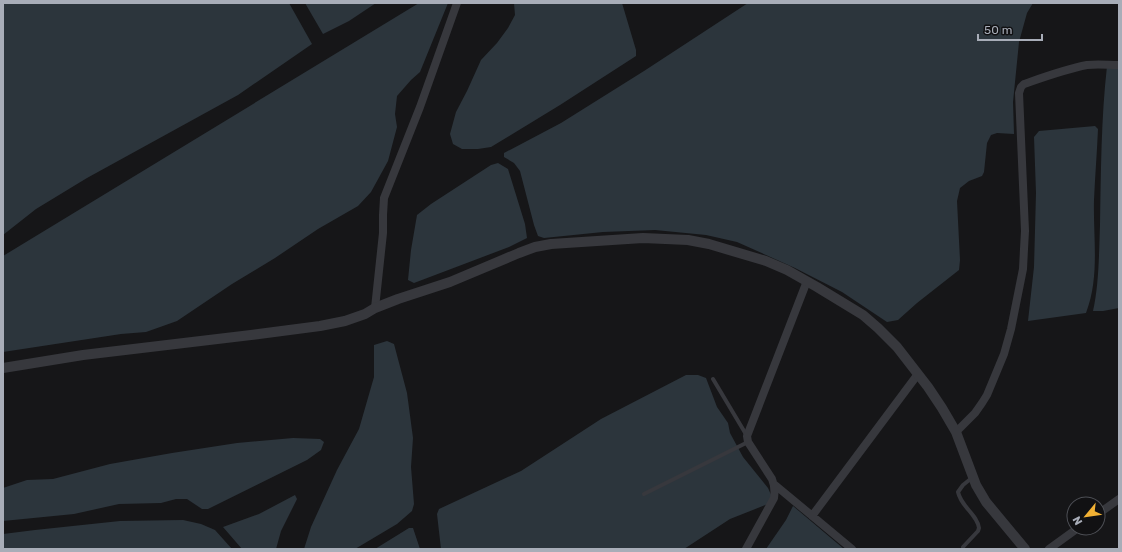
<svg xmlns="http://www.w3.org/2000/svg" width="1122" height="552" font-family="Rubik,sans-serif">
	<style>
		.water { fill: #2c353c }
		.lines { fill: none; stroke-linecap: round; stroke-linejoin: round }
		.service { stroke: #37383d; stroke-width: 4 }
		.minor { stroke: #37383d; stroke-width: 8 }
		.tertiary { stroke: #37383d; stroke-width: 10 }
	</style>
	<rect width="100%" height="100%" fill="#161618"/>
	<path class="water" d="M 3,3 L 289,3 L 312,44 L 238,95 L 87,178 L 36,209 L 3,235 Z
		M 305,3 L 376,3 L 349,21 L 323,34 Z
		M 419,3 L 448,3 L 420,72 L 411,80 L 397,96 L 395,114 L 397,127 L 388,161 L 371,192 L 358,206 L 318,229 L 275,258 L 232,284 L 177,321 L 146,332 L 121,334 L 3,352 L 3,256 Z
		M 514,3 L 622,3 L 636,50 L 636,56 L 560,105 L 491,147 L 478,149 L 462,149 L 453,144 L 450,134 L 456,112 L 467,91 L 481,60 L 497,43 L 508,28 L 515,15 Z
		M 748,3 L 1033,3 L 1027,13 L 1019,42 L 1013,102 L 1014,134 L 997,133 L 991,135 L 987,143 L 984,172 L 982,176 L 969,181 L 960,188 L 957,201 L 960,260 L 959,270 L 917,303 L 898,320 L 887,322 L 842,292 L 795,268 L 737,242 L 706,235 L 655,230 L 603,232 L 544,238 L 538,236 L 534,225 L 520,171 L 514,163 L 504,157 L 504,153 L 561,123 L 644,71 Z
		M 1119,64 L 1119,308 L 1103,311 L 1093,311 C 1099,285 1099,252 1100,225 C 1101,172 1101,119 1107,66 Z
		M 1095,126 L 1098,129 C 1097,153 1095,176 1094,200 C 1093,237 1100,277 1086,313 L 1028,321 L 1034,267 L 1036,193 L 1034,137 L 1039,131 Z
		M 498,163 L 508,169 L 525,224 L 527,238 L 509,247 L 414,283 L 408,280 L 411,250 L 417,215 L 431,204 L 491,165 Z
		M 387,341 L 394,344 L 407,393 L 413,438 L 411,467 L 414,504 L 412,511 L 397,524 L 355,549 L 304,549 L 311,527 L 337,470 L 359,429 L 374,377 L 374,345 Z
		M 686,375 L 698,375 L 706,378 L 717,407 L 728,423 L 730,433 L 743,457 L 768,488 L 772,497 L 768,504 L 730,519 L 684,549 L 441,549 L 437,514 L 439,509 L 521,471 L 601,419 Z
		M 293,438 L 320,439 L 324,442 L 321,450 L 307,460 L 208,509 L 202,509 L 187,499 L 176,499 L 161,503 L 119,504 L 74,514 L 3,521 L 3,488 L 27,480 L 53,479 L 110,464 L 172,453 L 237,443 Z
		M 295,495 L 297,499 L 281,531 L 276,549 L 242,549 L 223,527 L 259,514 Z
		M 793,506 L 844,549 L 766,549 L 786,520 Z
		M 183,520 L 201,524 L 215,530 L 232,549 L 3,549 L 3,534 L 35,530 L 120,521 Z
		M 409,528 L 413,528 L 420,549 L 375,549 Z"/>
	<g class="lines">
		<path class="service" d="M 713,379 L 747,436
			M 644,494 L 748,442
			M 963,547 L 978,531 L 979,528 C 977,514 961,507 958,492 L 963,485 L 973,477"/>
		<path class="minor" d="M 375,308 L 383,233 L 383,215 L 384,198 L 420,107 L 457,3
			M 956,432 L 975,413 L 982,403 L 987,395 L 1004,354 L 1011,329 L 1023,269 L 1024,249 L 1025,231 L 1019,93 L 1021,87 L 1024,84 C 1044,77 1066,69 1087,65 C 1098,64 1108,65 1119,65
			M 775,485 L 852,549
			M 1098,514 L 1119,499
			M 812,516 L 918,374
			M 746,549 L 774,498 C 775,491 775,486 772,479 L 748,442 L 747,436 L 807,281
			M 1049,549 L 1078,528"/>
		<path class="tertiary" d="M 3,368 L 83,355 L 251,335 L 320,326 L 345,321 L 365,314 L 375,308 L 398,299 L 450,282 L 519,253 L 535,247 L 551,244 L 643,238 L 688,240 L 709,244 L 766,261 L 787,270 L 817,287 L 863,315 L 878,328 L 897,347 L 928,387 L 942,408 L 956,432 L 976,485 L 986,502 L 1025,549"/>
	</g>
	<rect width="1122" height="552" fill="none" stroke="#a8adb8" stroke-width="8"/>
	<g transform="translate(1086 516) rotate(241)"><circle r="19" fill="#111113" stroke="#4d4f55"/>
	<path d="M0-3L7 15L0 10L-7 15Z" fill="#f2b134"/>
	<text y="-6" font-size="11" font-weight="bold" text-anchor="middle" fill="#a8adb8">N</text>
	</g>
	<path d="M978 34v6h64v-6" fill="none" stroke="#a8adb8" stroke-width="2"/>
	<text x="984" y="34" font-size="12" fill="#a8adb8" stroke="#111113" stroke-width="3" paint-order="stroke">50 m</text>
</svg>
